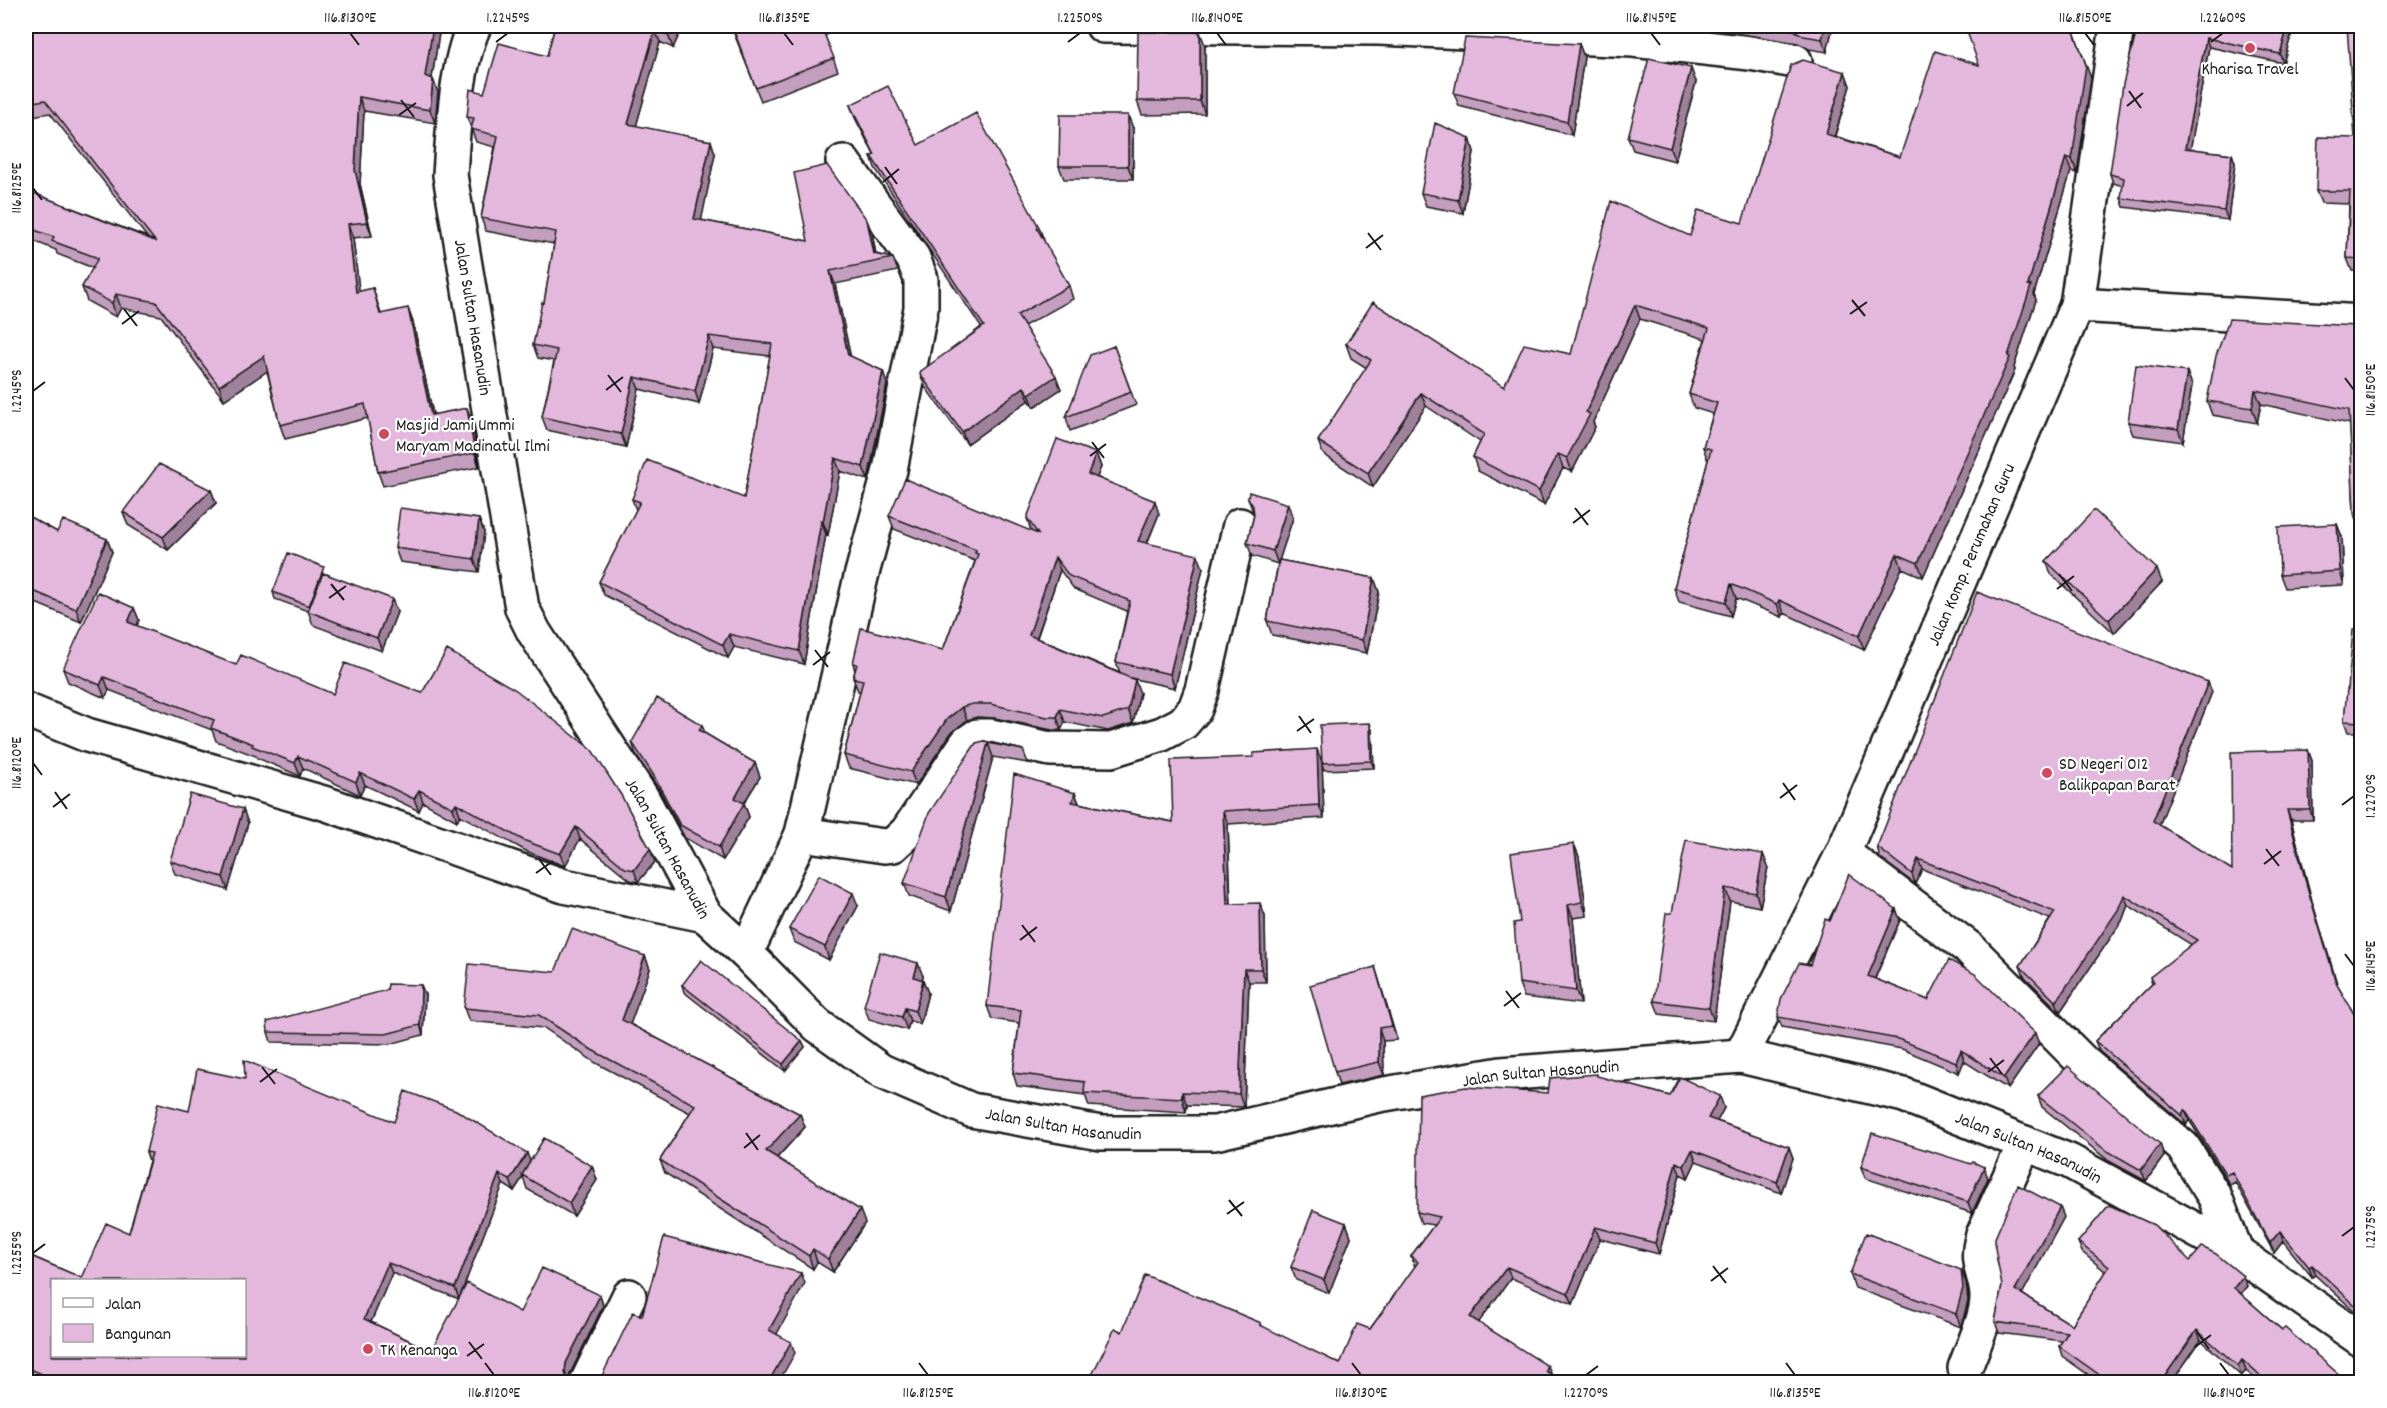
<svg xmlns="http://www.w3.org/2000/svg" width="2387" height="1408" font-family="Dekko,sans-serif">
	<style>
		.lines { fill: none; stroke-linecap: round; stroke-linejoin: round }
		.minor-casing { stroke: #1c1c1c; stroke-width: 38 }
		.minor { stroke: #fff; stroke-width: 33 }
		.wall { fill: #c49ebe; stroke: #1c1c1c; stroke-width: 1.5; fill-rule: evenodd }
		.shaded-wall { fill: #a0819b; stroke: #1c1c1c; stroke-width: 1.5 }
		.building { fill: #e4b8dd; stroke: #1c1c1c; stroke-width: 1.5; fill-rule: evenodd }
		.ticks { fill: none; stroke: #1c1c1c; stroke-width: 2 }
		.poi-dot { fill: #d1495b; stroke: #fff; stroke-width: 2 }
		.labels { text-anchor: middle; stroke-width: 4.5; stroke-linejoin: round; paint-order: stroke }
		.poi-label { font-size: 18px; fill: #1c1c1c; stroke: #fff; text-anchor: start }
		.street-label { font-size: 18px; fill: #1c1c1c; stroke: #fff }
		.neatline { fill: none; stroke: #1c1c1c; stroke-width: 2 }
		.ticks-label { font-size: 15px; text-anchor: middle; fill: #1c1c1c }
	</style>
	<rect width="100%" height="100%" fill="#fff"/>
	<filter id="ink" filterUnits="userSpaceOnUse"><feTurbulence type="fractalNoise" baseFrequency=".0167" numOctaves="2"/><feDisplacementMap in="SourceGraphic" scale="12" xChannelSelector="R" yChannelSelector="G"/><feConvolveMatrix kernelMatrix="1 2 1 2 8 2 1 2 1" color-interpolation-filters="sRGB"/></filter>
	<g filter="url(#ink)">
		<g class="lines">
			<g class="minor-casing">
				<g id="minor">
					<path id="s1" d="M 474,26 C 456,65 453,131 450,175 L 522,608 L 534,632 L 642,798 L 705,915 L 746,953 L 817,1025 L 881,1071 L 971,1110 L 1101,1133 L 1215,1133 L 1379,1095 L 1501,1074 L 1741,1056 L 1904,1095 L 2069,1161 L 2236,1252 L 2362,1340"/>
					<path d="M 1103,26 L 1379,28 L 1633,40 L 1750,53 L 1795,61"/>
					<path d="M 2077,305 L 2362,322"/>
					<path d="M 26,710 L 87,735 L 327,804 L 564,886 L 705,915"/>
					<path d="M 802,834 L 884,846 L 893,845 L 907,832 L 967,743 L 977,736 L 991,736 L 1050,749 L 1111,750 L 1162,734 L 1183,723 L 1195,709 L 1202,690 L 1240,525"/>
					<path d="M 1843,853 L 1970,949 L 2083,1062 L 2183,1147 L 2215,1197 L 2236,1252"/>
					<path d="M 746,953 L 802,834 L 861,577 L 890,470 L 921,308 L 921,279 L 913,258 L 843,162"/>
					<path id="s2" d="M 1741,1056 L 1843,853 L 2077,305 L 2117,26"/>
					<path d="M 1965,1368 C 1972,1348 1988,1316 1987,1295 C 1985,1269 1974,1265 1983,1235 L 2025,1143"/>
					<path d="M 587,1382 L 629,1296"/>
				</g>
			</g>
			<use href="#minor" class="minor"/>
		</g>
		<path class="wall" d="M 26,26 L 440,26 L 440,27 L 432,78 L 438,92 L 435,123 L 364,111 L 360,184 L 372,236 L 353,238 L 359,292 L 373,288 L 381,314 L 413,322 L 433,414 L 472,421 L 479,467 L 383,486 L 378,472 L 368,418 L 285,439 L 280,425 L 267,371 L 224,400 L 161,316 L 121,308 L 116,317 L 87,301 L 82,287 L 93,268 L 57,254 L 56,250 L 26,238 L 26,190 L 147,237 L 50,113 L 26,117 Z
			M 555,26 L 683,26 L 673,48 L 660,42 L 636,126 L 711,141 L 715,154 L 701,220 L 808,241 L 872,233 L 876,254 L 893,258 L 898,271 L 835,284 L 850,356 L 883,371 L 887,384 L 868,480 L 840,471 L 828,535 L 826,534 L 804,664 L 734,647 L 728,658 L 604,595 L 599,582 L 636,510 L 632,499 L 744,498 L 770,356 L 713,349 L 699,404 L 639,389 L 626,447 L 547,430 L 542,417 L 554,361 L 538,358 L 533,345 L 544,303 L 554,244 L 486,231 L 481,218 L 495,147 L 476,142 L 467,117 L 484,93 L 547,56 Z
			M 731,26 L 825,26 L 828,34 L 825,36 L 838,71 L 761,101 Z
			M 1714,26 L 1833,26 L 1827,52 L 1809,49 L 1798,43 L 1716,30 Z
			M 2138,26 L 2294,26 L 2283,63 L 2209,47 L 2190,149 L 2232,154 L 2235,163 L 2228,220 L 2124,207 L 2121,198 L 2123,186 L 2113,183 L 2110,174 Z
			M 2361,26 L 2361,271 L 2352,271 L 2347,258 L 2349,204 L 2321,203 L 2316,191 L 2355,138 Z
			M 1579,44 L 1584,57 L 1572,135 L 1459,106 L 1454,93 Z
			M 1205,45 L 1205,114 L 1142,115 L 1137,101 Z
			M 1979,65 L 2091,78 L 2077,173 L 2071,171 L 2034,294 L 2036,300 L 2014,367 L 2015,370 L 1923,577 L 1902,568 L 1864,650 L 1784,613 L 1782,617 L 1736,598 L 1731,616 L 1679,602 L 1674,588 L 1708,461 L 1703,447 L 1713,414 L 1694,408 L 1689,394 L 1705,339 L 1640,319 L 1593,422 L 1595,427 L 1572,472 L 1563,468 L 1544,505 L 1478,471 L 1473,457 L 1480,442 L 1426,406 L 1373,487 L 1323,454 L 1318,441 L 1367,368 L 1351,358 L 1346,344 L 1504,387 L 1571,354 L 1690,236 L 1742,223 L 1845,72 L 1850,86 L 1835,136 L 1900,157 Z
			M 1696,82 L 1675,161 L 1633,150 L 1628,137 Z
			M 850,105 L 918,145 L 1039,227 L 1044,240 L 1043,240 L 1069,286 L 1073,299 L 1024,326 L 1061,389 L 1034,407 L 1029,400 L 967,444 L 925,387 L 920,374 L 981,327 L 875,168 L 871,156 L 874,155 L 855,118 Z
			M 1133,128 L 1133,179 L 1064,179 L 1059,166 Z
			M 1470,138 L 1474,152 L 1463,213 L 1426,206 L 1421,193 Z
			M 2361,325 L 2361,526 L 2360,527 L 2354,512 L 2350,424 L 2261,404 L 2257,423 L 2212,415 L 2207,401 L 2356,326 Z
			M 1114,346 L 1136,405 L 1070,431 L 1066,417 Z
			M 2187,372 L 2192,385 L 2183,442 L 2133,435 L 2128,422 Z
			M 1096,453 L 1101,467 L 1097,477 L 1159,514 L 1147,544 L 1203,568 L 1175,688 L 1130,678 L 1140,693 L 1133,723 L 1108,731 L 1065,722 L 1061,730 L 1052,730 L 995,718 L 977,717 L 967,720 L 951,733 L 916,785 L 849,768 L 844,755 L 860,692 L 858,691 L 853,678 L 855,671 L 853,663 L 943,650 L 975,561 L 894,529 L 889,516 L 1031,531 L 1027,518 ZM 1060,570 L 1074,589 L 1127,611 L 1116,662 L 1120,673 L 1037,638 Z
			M 211,490 L 216,503 L 168,550 L 128,525 L 123,512 Z
			M 1248,498 L 1293,518 L 1279,560 L 1374,578 L 1379,592 L 1367,653 L 1272,635 L 1267,621 L 1278,564 L 1252,556 L 1247,543 L 1254,515 L 1253,512 Z
			M 26,515 L 57,532 L 107,539 L 112,552 L 81,622 L 26,599 Z
			M 479,519 L 484,532 L 479,572 L 400,562 L 395,548 Z
			M 2337,524 L 2342,537 L 2344,585 L 2285,588 L 2280,575 Z
			M 2046,561 L 2162,582 L 2114,633 L 2051,574 Z
			M 327,574 L 397,612 L 382,651 L 313,625 L 308,611 L 275,599 L 273,592 Z
			M 134,608 L 139,620 L 137,626 L 650,849 L 655,862 L 638,882 L 630,880 L 580,839 L 565,866 L 528,852 L 460,815 L 457,821 L 423,802 L 419,811 L 365,785 L 360,795 L 303,768 L 300,776 L 257,758 L 256,756 L 216,741 L 212,730 L 109,690 L 105,698 L 68,682 L 63,669 Z
			M 2361,630 L 2361,732 L 2348,732 L 2344,721 L 2348,689 Z
			M 2212,692 L 2159,825 L 2232,870 L 2308,750 L 2312,761 L 2313,820 L 2291,820 L 2312,901 L 2337,985 L 2361,1026 L 2361,1317 L 2315,1275 L 2312,1277 L 2283,1241 L 2274,1253 L 2235,1182 L 2230,1185 L 2189,1120 L 2186,1125 L 2099,1051 L 2095,1041 L 2152,984 L 2150,977 L 2192,945 L 2128,905 L 2122,921 L 2060,1012 L 2024,976 L 2020,966 L 2050,919 L 1922,869 L 1915,884 L 1880,858 L 1877,847 Z
			M 1372,730 L 1374,768 L 1324,770 L 1322,764 L 1324,818 L 1228,824 L 1231,904 L 1265,916 L 1266,982 L 1249,982 L 1244,1107 L 1187,1105 L 1186,1112 L 1089,1106 L 1085,1095 L 1017,1086 L 1013,1073 L 1019,1023 L 992,1019 L 987,1006 L 1075,793 L 1079,803 L 1173,822 L 1322,762 Z
			M 706,734 L 755,763 L 760,777 L 744,803 L 749,817 L 723,860 L 685,838 L 659,789 L 636,755 L 632,742 Z
			M 984,741 L 1023,750 L 1028,763 L 993,757 L 951,911 L 909,896 L 904,883 Z
			M 248,823 L 228,890 L 175,874 L 170,861 Z
			M 1574,844 L 1579,857 L 1587,916 L 1573,918 L 1581,1004 L 1524,997 L 1519,983 Z
			M 1763,854 L 1768,867 L 1760,907 L 1730,901 L 1714,1021 L 1659,1014 L 1654,1001 L 1672,913 Z
			M 858,906 L 829,960 L 794,942 L 789,929 Z
			M 1896,909 L 1900,920 L 1875,979 L 2039,1044 L 2008,1089 L 1964,1061 L 1959,1073 L 1902,1049 L 1782,1027 L 1778,1017 L 1810,965 L 1830,921 Z
			M 645,956 L 650,969 L 630,1024 L 800,1114 L 805,1127 L 777,1158 L 865,1223 L 833,1272 L 817,1262 L 813,1269 L 665,1173 L 660,1160 L 690,1113 L 596,1063 L 544,1028 L 469,1021 L 464,1008 L 555,972 Z
			M 1375,967 L 1379,980 L 1397,1040 L 1383,1041 L 1384,1075 L 1339,1085 L 1335,1072 Z
			M 923,976 L 922,980 L 923,980 L 928,993 L 920,1024 L 910,1021 L 907,1030 L 869,1019 L 864,1006 Z
			M 421,985 L 425,995 L 423,1035 L 390,1044 L 271,1042 L 268,1032 L 387,990 Z
			M 682,985 L 802,1041 L 805,1047 L 785,1071 L 684,992 Z
			M 1598,1077 L 1670,1096 L 1724,1108 L 1717,1121 L 1789,1147 L 1793,1158 L 1781,1193 L 1696,1161 L 1688,1178 L 1680,1174 L 1659,1254 L 1600,1239 L 1573,1304 L 1511,1278 L 1478,1323 L 1551,1375 L 1088,1383 L 1122,1332 L 1261,1323 L 1262,1327 L 1340,1364 L 1370,1329 L 1415,1267 L 1411,1256 L 1434,1225 L 1421,1223 L 1417,1212 L 1548,1093 Z
			M 2038,1096 L 2160,1144 L 2164,1156 L 2146,1181 L 2109,1161 L 2042,1107 Z
			M 189,1111 L 394,1122 L 530,1162 L 592,1166 L 597,1180 L 574,1216 L 527,1189 L 523,1177 L 514,1191 L 503,1184 L 460,1296 L 520,1312 L 600,1295 L 603,1306 L 570,1374 L 568,1383 L 41,1383 L 26,1376 L 26,1254 L 82,1278 L 129,1233 L 149,1161 L 146,1152 ZM 392,1273 L 459,1299 L 431,1351 L 371,1322 Z
			M 1861,1167 L 1988,1178 L 1972,1213 L 1865,1178 Z
			M 2064,1217 L 2022,1294 L 2072,1325 L 2106,1272 L 2082,1252 L 2078,1242 L 2190,1261 L 2247,1286 L 2241,1294 L 2282,1330 L 2349,1383 L 2260,1383 L 2246,1371 L 2241,1376 L 2201,1340 L 2171,1383 L 2100,1383 L 2062,1356 L 2059,1346 L 2062,1341 L 1999,1333 L 1995,1322 L 2002,1286 Z
			M 1346,1223 L 1351,1237 L 1329,1293 L 1296,1280 L 1291,1267 Z
			M 1961,1270 L 1966,1283 L 1968,1301 L 1961,1327 L 1855,1288 L 1850,1274 Z"/>
		<path class="shaded-wall" d="M 433,26 L 440,26 L 440,27 L 430,90 L 425,76 Z
			M 672,26 L 683,26 L 673,48 L 668,35 Z
			M 1825,26 L 1833,26 L 1827,52 L 1822,39 Z
			M 2072,26 L 2091,78 L 2077,173 L 2072,159 Z
			M 2288,26 L 2294,26 L 2283,63 L 2280,54 Z
			M 655,30 L 660,42 L 633,137 L 628,124 Z
			M 1200,32 L 1205,45 L 1205,114 L 1200,101 Z
			M 2206,38 L 2209,47 L 2189,157 L 2185,148 Z
			M 1579,44 L 1584,57 L 1572,135 L 1567,122 Z
			M 1691,68 L 1696,82 L 1675,161 L 1670,148 Z
			M 1845,72 L 1850,86 L 1831,147 L 1826,134 Z
			M 433,79 L 438,92 L 435,123 L 430,110 Z
			M 359,97 L 364,111 L 360,184 L 372,236 L 367,222 L 355,170 Z
			M 1128,115 L 1133,128 L 1133,179 L 1128,166 Z
			M 1470,138 L 1474,152 L 1463,213 L 1458,200 Z
			M 711,141 L 715,154 L 699,232 L 694,219 Z
			M 2232,154 L 2235,163 L 2228,220 L 2224,211 Z
			M 2066,157 L 2071,171 L 2034,294 L 2036,300 L 2014,367 L 2015,370 L 1923,577 L 1918,563 L 2008,356 L 2028,285 Z
			M 867,220 L 872,233 L 877,261 L 874,254 Z
			M 348,224 L 353,238 L 361,306 L 356,292 Z
			M 830,271 L 835,284 L 853,367 L 848,355 Z
			M 116,294 L 121,308 L 116,317 L 112,303 Z
			M 1635,305 L 1640,319 L 1593,422 L 1595,427 L 1572,472 L 1567,458 L 1586,412 Z
			M 408,308 L 413,322 L 436,428 L 431,415 Z
			M 709,336 L 713,349 L 699,404 L 695,391 Z
			M 264,356 L 269,370 L 224,400 L 219,386 Z
			M 883,371 L 887,384 L 868,480 L 863,467 Z
			M 2187,372 L 2192,385 L 2183,442 L 2178,429 Z
			M 1056,376 L 1061,389 L 1034,407 L 1029,394 Z
			M 634,377 L 639,389 L 626,447 L 621,434 Z
			M 1024,387 L 1029,400 L 967,444 L 962,432 Z
			M 2255,390 L 2261,404 L 2257,423 L 2252,408 Z
			M 1421,393 L 1426,406 L 1373,487 L 1368,473 Z
			M 467,408 L 472,421 L 479,467 L 475,453 Z
			M 1096,453 L 1101,467 L 1093,487 L 1088,474 Z
			M 1558,454 L 1563,468 L 1544,505 L 1539,491 Z
			M 835,458 L 840,471 L 828,535 L 823,522 Z
			M 211,490 L 216,503 L 168,550 L 163,537 Z
			M 1155,501 L 1159,514 L 1142,555 L 1138,541 Z
			M 1288,504 L 1293,518 L 1278,564 L 1273,551 Z
			M 479,519 L 484,532 L 479,572 L 474,559 Z
			M 821,521 L 826,534 L 804,664 L 799,651 Z
			M 2337,524 L 2342,537 L 2344,585 L 2340,571 Z
			M 107,539 L 112,552 L 81,622 L 76,609 Z
			M 1897,554 L 1902,568 L 1864,650 L 1859,636 Z
			M 1198,555 L 1203,568 L 1175,688 L 1170,674 Z
			M 1055,557 L 1060,570 L 1033,648 L 1029,635 Z
			M 2157,569 L 2162,582 L 2114,633 L 2109,620 Z
			M 1374,578 L 1379,592 L 1367,653 L 1362,640 Z
			M 1731,584 L 1736,598 L 1731,616 L 1726,602 Z
			M 392,599 L 397,612 L 382,651 L 377,638 Z
			M 1779,600 L 1784,613 L 1782,617 L 1777,604 Z
			M 134,608 L 139,620 L 133,635 L 128,622 Z
			M 729,634 L 734,647 L 728,658 L 723,645 Z
			M 104,677 L 109,690 L 105,698 L 100,685 Z
			M 1135,680 L 1140,693 L 1133,723 L 1128,710 Z
			M 2208,682 L 2212,692 L 2157,831 L 2153,821 Z
			M 962,707 L 967,720 L 951,733 L 916,785 L 911,772 L 947,719 Z
			M 1060,709 L 1065,722 L 1061,730 L 1057,717 Z
			M 1370,723 L 1372,730 L 1374,768 L 1371,761 Z
			M 702,725 L 707,738 L 699,730 Z
			M 988,743 L 993,757 L 951,911 L 946,897 Z
			M 1317,749 L 1322,762 L 1324,818 L 1319,805 Z
			M 2308,750 L 2312,761 L 2313,820 L 2310,810 Z
			M 298,756 L 303,768 L 300,776 L 295,763 Z
			M 755,763 L 760,777 L 739,811 L 735,798 Z
			M 360,773 L 365,785 L 360,795 L 356,782 Z
			M 419,790 L 423,802 L 419,811 L 414,799 Z
			M 1075,793 L 1080,806 L 1072,802 Z
			M 456,803 L 460,815 L 457,821 L 453,808 Z
			M 744,803 L 749,817 L 723,860 L 719,847 Z
			M 243,809 L 248,823 L 228,890 L 223,877 Z
			M 2287,810 L 2291,820 L 2312,901 L 2340,993 L 2308,890 Z
			M 1223,811 L 1228,824 L 1231,917 L 1227,904 Z
			M 576,827 L 580,839 L 565,866 L 560,854 Z
			M 1574,844 L 1579,857 L 1587,916 L 1582,902 Z
			M 650,849 L 655,862 L 638,882 L 634,870 Z
			M 1763,854 L 1768,867 L 1760,907 L 1756,893 Z
			M 1918,859 L 1922,869 L 1915,884 L 1912,874 Z
			M 1725,888 L 1730,901 L 1714,1021 L 1709,1008 Z
			M 853,893 L 858,906 L 829,960 L 825,947 Z
			M 2124,895 L 2128,905 L 2122,921 L 2060,1012 L 2056,1002 Z
			M 1260,903 L 1265,916 L 1266,982 L 1261,969 Z
			M 1568,905 L 1573,918 L 1581,1004 L 1576,991 Z
			M 1896,909 L 1900,920 L 1871,987 L 1868,976 Z
			M 645,956 L 650,969 L 627,1033 L 622,1020 Z
			M 918,963 L 923,976 L 919,991 L 914,977 Z
			M 1375,967 L 1379,980 L 1397,1040 L 1392,1026 Z
			M 1244,969 L 1249,982 L 1244,1107 L 1239,1094 Z
			M 923,980 L 928,993 L 920,1024 L 915,1011 Z
			M 421,985 L 425,995 L 423,1035 L 420,1025 Z
			M 905,1008 L 910,1021 L 907,1030 L 902,1017 Z
			M 1379,1028 L 1383,1041 L 1384,1075 L 1379,1062 Z
			M 2035,1033 L 2039,1044 L 2008,1089 L 2004,1078 Z
			M 802,1041 L 805,1047 L 785,1071 L 783,1064 Z
			M 1961,1050 L 1964,1061 L 1959,1073 L 1956,1062 Z
			M 1182,1092 L 1187,1105 L 1186,1112 L 1182,1098 Z
			M 1720,1096 L 1724,1108 L 1713,1129 L 1708,1118 Z
			M 2185,1110 L 2189,1120 L 2186,1125 L 2182,1115 Z
			M 800,1114 L 805,1127 L 771,1164 L 766,1151 Z
			M 26,1137 L 29,1147 L 26,1159 Z
			M 2160,1144 L 2164,1156 L 2146,1181 L 2141,1170 Z
			M 1789,1147 L 1793,1158 L 1781,1193 L 1777,1182 Z
			M 1692,1150 L 1696,1161 L 1688,1178 L 1684,1166 Z
			M 527,1153 L 531,1164 L 514,1191 L 510,1180 Z
			M 1676,1162 L 1680,1174 L 1659,1254 L 1655,1243 Z
			M 592,1166 L 597,1180 L 574,1216 L 569,1203 Z
			M 1984,1167 L 1988,1178 L 1972,1213 L 1968,1202 Z
			M 499,1174 L 503,1184 L 459,1299 L 455,1288 Z
			M 2060,1207 L 2064,1217 L 2019,1300 L 2015,1290 Z
			M 860,1210 L 865,1223 L 833,1272 L 828,1259 Z
			M 1346,1223 L 1351,1237 L 1329,1293 L 1324,1280 Z
			M 1595,1227 L 1600,1239 L 1573,1304 L 1568,1293 Z
			M 2280,1231 L 2283,1241 L 2274,1253 L 2270,1243 Z
			M 813,1249 L 817,1262 L 813,1269 L 809,1256 Z
			M 388,1263 L 392,1273 L 368,1329 L 364,1319 Z
			M 2312,1265 L 2315,1275 L 2312,1277 L 2309,1267 Z
			M 1507,1267 L 1511,1278 L 1474,1329 L 1470,1317 Z
			M 1961,1270 L 1966,1283 L 1968,1301 L 1961,1327 L 1956,1314 Z
			M 801,1273 L 805,1283 L 773,1341 L 769,1330 Z
			M 2243,1276 L 2247,1286 L 2237,1298 L 2234,1288 Z
			M 600,1295 L 603,1306 L 570,1374 L 568,1383 L 565,1372 L 566,1363 Z
			M 2197,1330 L 2201,1340 L 2171,1383 L 2160,1383 Z
			M 791,1342 L 795,1353 L 778,1383 L 769,1383 L 769,1381 Z
			M 2242,1360 L 2246,1371 L 2241,1376 L 2238,1366 Z
			M 1548,1366 L 1553,1378 L 1546,1371 Z"/>
		<path class="building" d="M 26,26 L 433,26 L 425,76 L 433,79 L 430,110 L 359,97 L 355,170 L 367,222 L 348,224 L 356,292 L 373,288 L 380,314 L 408,308 L 431,415 L 467,408 L 475,453 L 378,472 L 365,404 L 280,425 L 264,356 L 219,386 L 156,302 L 116,294 L 112,303 L 82,287 L 98,258 L 52,241 L 54,237 L 26,227 L 26,190 L 155,241 L 45,100 L 26,103 Z
			M 555,26 L 672,26 L 668,35 L 655,30 L 628,124 L 711,141 L 694,219 L 808,241 L 794,173 L 827,165 L 867,220 L 874,254 L 893,258 L 830,271 L 848,355 L 883,371 L 863,467 L 835,458 L 823,522 L 821,521 L 799,651 L 729,634 L 723,645 L 599,582 L 640,502 L 632,499 L 647,460 L 744,498 L 772,344 L 709,336 L 695,391 L 634,377 L 621,434 L 542,417 L 557,350 L 533,345 L 542,302 L 544,303 L 556,232 L 481,218 L 498,136 L 471,129 L 474,118 L 467,117 L 470,89 L 484,93 L 499,43 L 547,56 Z
			M 732,26 L 821,26 L 834,58 L 756,88 Z
			M 1765,26 L 1825,26 L 1822,39 L 1804,36 L 1794,30 Z
			M 1965,26 L 2072,26 L 2086,65 L 2072,159 L 2066,157 L 2028,285 L 2031,286 L 2008,356 L 2010,357 L 1918,563 L 1897,554 L 1859,636 L 1779,600 L 1777,604 L 1731,584 L 1726,602 L 1674,588 L 1711,449 L 1703,447 L 1717,403 L 1689,394 L 1709,328 L 1635,305 L 1586,412 L 1590,414 L 1567,458 L 1558,454 L 1539,491 L 1473,457 L 1484,434 L 1421,393 L 1368,473 L 1318,441 L 1371,360 L 1346,344 L 1373,302 L 1504,387 L 1524,344 L 1571,354 L 1611,201 L 1690,236 L 1698,210 L 1742,223 L 1791,65 L 1803,60 L 1845,72 L 1826,134 L 1900,157 L 1935,51 L 1979,65 Z
			M 2138,26 L 2288,26 L 2280,54 L 2206,38 L 2185,148 L 2232,154 L 2224,211 L 2121,198 L 2124,178 L 2110,174 L 2123,84 Z
			M 2347,26 L 2361,26 L 2361,259 L 2347,258 L 2350,191 L 2316,191 L 2318,137 L 2355,138 Z
			M 1138,32 L 1200,32 L 1200,101 L 1137,101 Z
			M 1465,38 L 1579,44 L 1567,122 L 1454,93 Z
			M 1649,58 L 1691,68 L 1670,148 L 1628,137 Z
			M 888,86 L 918,145 L 976,113 L 1039,227 L 1037,228 L 1069,286 L 1017,315 L 1056,376 L 1029,394 L 1024,387 L 962,432 L 920,374 L 921,371 L 984,326 L 871,156 L 875,155 L 850,105 Z
			M 1060,115 L 1128,115 L 1128,166 L 1059,166 Z
			M 1435,123 L 1470,138 L 1458,200 L 1421,193 Z
			M 2229,319 L 2356,326 L 2361,325 L 2361,512 L 2354,512 L 2349,410 L 2255,390 L 2252,408 L 2207,401 L 2216,356 Z
			M 1114,346 L 1131,392 L 1066,417 L 1090,355 Z
			M 2136,365 L 2187,372 L 2178,429 L 2128,422 Z
			M 1057,439 L 1096,453 L 1088,474 L 1155,501 L 1138,541 L 1198,555 L 1170,674 L 1116,662 L 1130,601 L 1069,576 L 1055,557 L 1029,635 L 1135,680 L 1128,710 L 1103,718 L 1060,709 L 1057,717 L 1047,717 L 990,704 L 972,704 L 962,707 L 947,719 L 911,772 L 844,755 L 863,680 L 853,678 L 857,664 L 853,663 L 861,628 L 943,650 L 978,554 L 975,553 L 976,550 L 889,516 L 905,479 L 1038,534 L 1027,518 Z
			M 159,464 L 211,490 L 163,537 L 123,512 Z
			M 1249,492 L 1288,504 L 1273,551 L 1247,543 L 1254,515 L 1253,506 L 1248,498 Z
			M 400,508 L 479,519 L 474,559 L 395,548 Z
			M 2094,510 L 2157,569 L 2109,620 L 2046,561 Z
			M 26,515 L 57,532 L 63,520 L 107,539 L 76,609 L 26,588 Z
			M 2337,524 L 2340,571 L 2280,575 L 2278,527 Z
			M 288,553 L 324,567 L 309,606 L 273,592 Z
			M 1279,560 L 1374,578 L 1362,640 L 1267,621 Z
			M 323,573 L 392,599 L 377,638 L 308,611 Z
			M 98,592 L 134,608 L 128,622 L 236,665 L 241,655 L 333,694 L 345,663 L 422,693 L 447,650 L 516,690 L 592,750 L 621,795 L 650,849 L 634,870 L 625,868 L 576,827 L 560,854 L 523,840 L 456,803 L 453,808 L 419,790 L 414,799 L 360,773 L 356,782 L 298,756 L 295,763 L 252,746 L 253,744 L 211,728 L 214,720 L 104,677 L 100,685 L 63,669 Z
			M 1977,592 L 2208,682 L 2153,821 L 2232,870 L 2231,752 L 2308,750 L 2310,810 L 2287,810 L 2308,890 L 2336,983 L 2361,1026 L 2361,1309 L 2354,1304 L 2312,1265 L 2309,1267 L 2280,1231 L 2270,1243 L 2232,1172 L 2226,1175 L 2185,1110 L 2182,1115 L 2095,1041 L 2154,982 L 2150,977 L 2197,940 L 2124,895 L 2118,910 L 2056,1002 L 2020,966 L 2055,912 L 1918,859 L 1912,874 L 1877,847 Z
			M 2353,630 L 2361,630 L 2361,722 L 2344,721 L 2347,689 L 2348,689 Z
			M 657,698 L 702,725 L 699,730 L 755,763 L 735,798 L 744,803 L 719,847 L 680,825 L 654,776 L 632,742 Z
			M 1370,723 L 1371,761 L 1322,763 L 1320,725 Z
			M 984,741 L 1023,750 L 988,743 L 946,897 L 904,883 L 929,813 L 976,743 Z
			M 1317,749 L 1319,805 L 1223,811 L 1227,904 L 1260,903 L 1261,969 L 1244,969 L 1239,1094 L 1182,1092 L 1182,1098 L 1084,1093 L 1085,1082 L 1013,1073 L 1021,1010 L 987,1006 L 1014,774 L 1075,793 L 1072,802 L 1173,822 L 1171,760 L 1253,757 L 1253,753 Z
			M 190,794 L 243,809 L 223,877 L 170,861 Z
			M 1686,840 L 1763,854 L 1756,893 L 1725,888 L 1709,1008 L 1654,1001 L 1666,913 L 1672,913 Z
			M 1574,844 L 1582,902 L 1568,905 L 1576,991 L 1519,983 L 1514,923 L 1520,922 L 1511,853 Z
			M 1849,874 L 1896,909 L 1868,976 L 1928,1000 L 1949,960 L 1975,974 L 2035,1033 L 2004,1078 L 1961,1050 L 1956,1062 L 1898,1039 L 1778,1017 L 1781,999 L 1799,963 L 1810,965 L 1825,919 L 1830,921 Z
			M 819,875 L 853,893 L 825,947 L 789,929 Z
			M 572,929 L 645,956 L 622,1020 L 800,1114 L 766,1151 L 860,1210 L 828,1259 L 813,1249 L 809,1256 L 660,1160 L 695,1105 L 592,1050 L 539,1015 L 464,1008 L 469,964 L 555,972 Z
			M 880,952 L 918,963 L 914,977 L 923,980 L 915,1011 L 905,1008 L 902,1017 L 864,1006 Z
			M 701,960 L 802,1041 L 783,1064 L 682,985 Z
			M 1375,967 L 1392,1026 L 1379,1028 L 1379,1062 L 1335,1072 L 1310,985 Z
			M 388,984 L 421,985 L 420,1025 L 386,1034 L 268,1032 L 267,1022 L 387,990 Z
			M 244,1060 L 394,1122 L 405,1091 L 456,1110 L 527,1153 L 510,1180 L 499,1174 L 455,1288 L 388,1263 L 364,1319 L 431,1351 L 467,1283 L 520,1312 L 542,1268 L 600,1295 L 566,1363 L 565,1372 L 568,1383 L 62,1383 L 26,1367 L 26,1254 L 82,1278 L 106,1223 L 129,1233 L 152,1153 L 146,1152 L 158,1103 L 189,1111 L 197,1069 L 245,1079 ZM 52,1281 L 244,1281 L 244,1356 L 52,1356 Z
			M 2068,1066 L 2160,1144 L 2141,1170 L 2104,1149 L 2038,1096 Z
			M 1597,1074 L 1597,1076 L 1670,1096 L 1680,1077 L 1720,1096 L 1708,1118 L 1789,1147 L 1777,1182 L 1692,1150 L 1684,1166 L 1676,1162 L 1655,1243 L 1595,1227 L 1568,1293 L 1507,1267 L 1470,1317 L 1548,1366 L 1546,1371 L 1562,1383 L 1088,1383 L 1115,1328 L 1122,1332 L 1145,1275 L 1261,1323 L 1260,1325 L 1340,1364 L 1357,1324 L 1370,1329 L 1418,1262 L 1411,1256 L 1440,1217 L 1417,1212 L 1419,1095 L 1466,1087 L 1548,1093 L 1550,1078 Z
			M 1872,1133 L 1971,1164 L 1973,1162 L 1984,1167 L 1968,1202 L 1861,1167 Z
			M 544,1138 L 592,1166 L 569,1203 L 522,1175 Z
			M 2018,1185 L 2060,1207 L 2015,1290 L 2072,1325 L 2109,1267 L 2078,1242 L 2109,1205 L 2154,1225 L 2190,1261 L 2202,1247 L 2216,1254 L 2243,1276 L 2234,1288 L 2282,1330 L 2285,1328 L 2349,1383 L 2268,1383 L 2242,1360 L 2238,1366 L 2197,1330 L 2160,1383 L 2111,1383 L 2059,1346 L 2068,1332 L 1995,1322 L 2002,1286 L 1995,1248 L 1995,1238 Z
			M 1313,1210 L 1346,1223 L 1324,1280 L 1291,1267 Z
			M 1866,1233 L 1961,1270 L 1963,1288 L 1956,1314 L 1850,1274 Z
			M 664,1237 L 801,1273 L 769,1330 L 791,1342 L 769,1381 L 771,1383 L 598,1383 L 600,1380 L 633,1312 L 642,1316 Z
			M 1072,1379 L 1079,1383 L 1070,1383 Z"/>
	</g>
	<path class="ticks" d="M 350,33 L 359,45M 784,33 L 793,45M 1217,33 L 1226,45M 1651,33 L 1660,45M 2085,33 L 2094,45M 496,42 L 508,33M 1068,42 L 1080,33M 2211,42 L 2223,33M 2129,91 L 2141,108M 401,100 L 414,117M 2127,106 L 2143,93M 399,115 L 416,103M 885,167 L 897,184M 883,182 L 899,169M 33,188 L 42,200M 1368,233 L 1381,250M 1366,248 L 1383,235M 1852,300 L 1865,316M 124,309 L 137,326M 1850,314 L 1867,302M 122,324 L 139,311M 608,375 L 621,392M 2345,378 L 2354,390M 606,390 L 623,377M 33,391 L 45,382M 1092,442 L 1104,458M 1090,456 L 1106,444M 1575,508 L 1588,525M 1573,523 L 1590,510M 2059,574 L 2072,591M 331,584 L 344,600M 2057,589 L 2074,576M 329,598 L 346,586M 815,650 L 828,667M 813,665 L 830,652M 1299,716 L 1311,733M 1297,731 L 1314,719M 33,763 L 42,775M 1783,783 L 1795,800M 55,792 L 67,809M 1780,798 L 1797,785M 2342,805 L 2354,796M 53,807 L 70,794M 2266,849 L 2279,866M 539,859 L 551,875M 2264,864 L 2281,851M 536,873 L 553,861M 1022,925 L 1035,942M 1020,940 L 1037,927M 2345,954 L 2354,966M 1506,991 L 1519,1008M 1504,1006 L 1521,993M 1990,1058 L 2002,1074M 262,1067 L 275,1084M 1988,1072 L 2004,1060M 260,1082 L 277,1069M 746,1133 L 758,1150M 744,1148 L 760,1135M 1229,1200 L 1242,1216M 1227,1214 L 1244,1202M 2342,1236 L 2354,1227M 33,1253 L 45,1244M 1713,1266 L 1726,1283M 1711,1281 L 1728,1268M 2197,1332 L 2209,1349M 469,1342 L 482,1359M 2195,1347 L 2211,1335M 467,1356 L 484,1344M 485,1363 L 494,1375M 919,1363 L 928,1375M 1352,1363 L 1361,1375M 1786,1363 L 1795,1375M 2220,1363 L 2229,1375M 1586,1375 L 1598,1366"/>
	<g class="poi-dot">
		<circle cx="2250" cy="48" r="6"/>
		<circle cx="384" cy="434" r="6"/>
		<circle cx="2047" cy="773" r="6"/>
		<circle cx="368" cy="1349" r="6"/>
	</g>
	<g class="labels">
		<g class="poi-label">
			<text x="2250" y="74" text-anchor="middle">Kharisa Travel</text>
			<text x="396" y="430">Masjid Jami Ummi<tspan x="396" dy="21">Maryam Madinatul Ilmi</tspan></text>
			<text x="2059" y="769">SD Negeri 012<tspan x="2059" dy="21">Balikpapan Barat</tspan></text>
			<text x="380" y="1355">TK Kenanga</text>
		</g>
		<g class="street-label">
			<text dy="6" stroke="none"><textPath href="#s1" startOffset="296">Jalan Sultan Hasanudin</textPath></text>
			<text dy="6" stroke="none"><textPath href="#s2" startOffset="552">Jalan Komp. Perumahan Guru</textPath></text>
			<text dy="6" stroke="none"><textPath href="#s1" startOffset="872">Jalan Sultan Hasanudin</textPath></text>
			<text dy="6" stroke="none"><textPath href="#s1" startOffset="1860">Jalan Sultan Hasanudin</textPath></text>
			<text dy="6" stroke="none"><textPath href="#s1" startOffset="1376">Jalan Sultan Hasanudin</textPath></text>
			<text dy="6" stroke="none"><textPath href="#s1" startOffset="2364">Jalan Sultan Hasanudin</textPath></text>
		</g>
	</g>
	<rect width="2387" height="1408" fill="none" stroke="#fff" stroke-width="66"/>
	<rect x="51" y="1279" width="195" height="78" fill="#ffffff" stroke="#a4a4a4" stroke-width="1.5"/>
	<rect x="63" y="1298" width="30" height="9" fill="#ffffff" stroke="#a4a4a4" stroke-width="1.5"/>
	<text x="105" y="1309" font-size="18" fill="#1c1c1c">Jalan</text>
	<rect x="63" y="1324" width="30" height="18" fill="#e4b8dd" stroke="#a4a4a4" stroke-width="1.5"/>
	<text x="105" y="1339" font-size="18" fill="#1c1c1c">Bangunan</text>
	<rect x="33" y="33" width="2321" height="1342" class="neatline"/>
	<g class="ticks-label">
		<text x="350" y="22">116.8130°E</text>
		<text x="508" y="22">1.2245°S</text>
		<text x="784" y="22">116.8135°E</text>
		<text x="1080" y="22">1.2250°S</text>
		<text x="1217" y="22">116.8140°E</text>
		<text x="1651" y="22">116.8145°E</text>
		<text x="2085" y="22">116.8150°E</text>
		<text x="2223" y="22">1.2260°S</text>
		<text transform="translate(16 188) rotate(-90)" y="5">116.8125°E</text>
		<text transform="translate(2370 390) rotate(-90)" y="5">116.8150°E</text>
		<text transform="translate(16 391) rotate(-90)" y="5">1.2245°S</text>
		<text transform="translate(16 763) rotate(-90)" y="5">116.8120°E</text>
		<text transform="translate(2370 796) rotate(-90)" y="5">1.2270°S</text>
		<text transform="translate(2370 966) rotate(-90)" y="5">116.8145°E</text>
		<text transform="translate(2370 1227) rotate(-90)" y="5">1.2275°S</text>
		<text transform="translate(16 1253) rotate(-90)" y="5">1.2255°S</text>
		<text x="494" y="1397">116.8120°E</text>
		<text x="928" y="1397">116.8125°E</text>
		<text x="1361" y="1397">116.8130°E</text>
		<text x="1586" y="1397">1.2270°S</text>
		<text x="1795" y="1397">116.8135°E</text>
		<text x="2229" y="1397">116.8140°E</text>
	</g>
</svg>
